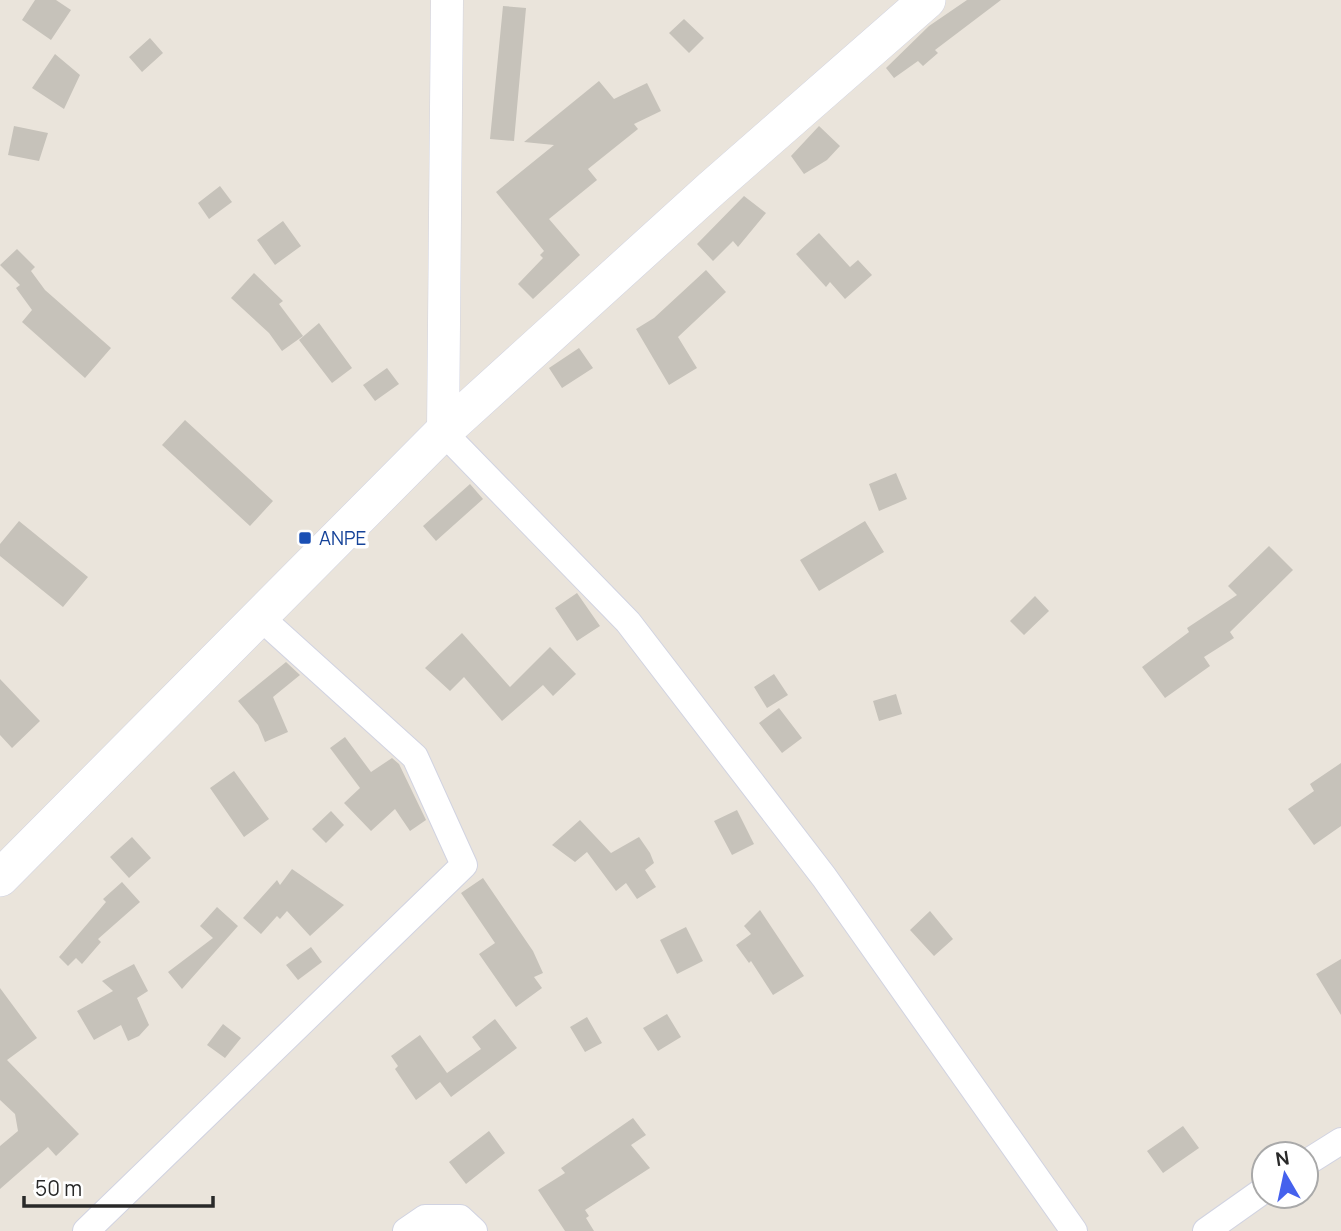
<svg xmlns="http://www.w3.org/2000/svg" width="1341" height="1231" font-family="Manrope,sans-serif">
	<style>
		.building { fill: #c6c2ba }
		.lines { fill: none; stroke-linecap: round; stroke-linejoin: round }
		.minor-casing { stroke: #d1d3e1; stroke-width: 28 }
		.tertiary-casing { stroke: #d1d3e1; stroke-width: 33 }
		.secondary-casing { stroke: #d1d3e1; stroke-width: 38 }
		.minor { stroke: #fff; stroke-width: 26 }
		.tertiary { stroke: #fff; stroke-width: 32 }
		.secondary { stroke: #fff; stroke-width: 37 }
		.transit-dot { fill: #1a4fb4; stroke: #fff; stroke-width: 2.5 }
		.labels { text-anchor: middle; stroke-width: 7; stroke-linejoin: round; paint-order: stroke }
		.transit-label { font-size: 19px; fill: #164399; stroke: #fff; text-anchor: start }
	</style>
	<rect width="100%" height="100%" fill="#eae4db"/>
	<path class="building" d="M 35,0 L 56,0 L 71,10 L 51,40 L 22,20 Z
		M 967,0 L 1001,0 L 935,50 L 938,53 L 923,66 L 918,61 L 894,78 L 886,68 L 929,26 Z
		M 503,6 L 526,8 L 514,141 L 490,139 Z
		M 684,19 L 704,38 L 689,53 L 669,33 Z
		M 150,38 L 163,53 L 142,72 L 129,57 Z
		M 55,54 L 80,75 L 64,109 L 32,88 Z
		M 599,81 L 614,99 L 647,83 L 661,111 L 634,124 L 638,129 L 588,169 L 597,180 L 549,219 L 580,255 L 533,299 L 518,284 L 543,258 L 540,255 L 544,251 L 496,192 L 554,145 L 524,142 Z
		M 14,126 L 48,133 L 39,161 L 8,155 Z
		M 819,126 L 840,146 L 827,160 L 804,174 L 791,156 Z
		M 220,186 L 232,202 L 209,219 L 198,203 Z
		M 744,196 L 766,213 L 738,247 L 733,241 L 713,261 L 697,244 Z
		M 283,221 L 301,246 L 275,265 L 257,240 Z
		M 819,233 L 850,267 L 858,260 L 872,275 L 845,299 L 830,282 L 826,287 L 796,254 Z
		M 17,249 L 35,267 L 31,271 L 45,290 L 111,348 L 85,378 L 22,322 L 32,310 L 16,288 L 20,285 L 0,265 Z
		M 706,270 L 726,292 L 678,337 L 697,368 L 669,385 L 636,329 L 654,318 Z
		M 254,273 L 283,301 L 279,304 L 303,336 L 282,351 L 269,333 L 231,298 Z
		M 319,323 L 352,368 L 332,383 L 299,340 Z
		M 579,348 L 593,368 L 562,388 L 549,368 Z
		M 387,368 L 399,384 L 375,401 L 363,385 Z
		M 185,420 L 273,501 L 250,526 L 162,445 Z
		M 896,473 L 907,499 L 879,511 L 869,484 Z
		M 470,484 L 483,499 L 436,541 L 423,526 Z
		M 19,521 L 88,577 L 63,607 L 0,556 L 0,544 Z
		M 865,521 L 884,552 L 819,591 L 800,560 Z
		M 1269,546 L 1293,570 L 1230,632 L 1234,638 L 1204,657 L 1210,666 L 1165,698 L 1142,667 L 1189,632 L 1187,628 L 1237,595 L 1228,586 Z
		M 577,593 L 600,626 L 577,641 L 555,608 Z
		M 1035,596 L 1049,611 L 1024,635 L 1010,621 Z
		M 462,633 L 510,687 L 550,647 L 576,674 L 553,696 L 543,685 L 502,721 L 464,677 L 450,691 L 425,668 Z
		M 286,662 L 300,675 L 273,697 L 288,732 L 265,742 L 258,725 L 238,701 Z
		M 774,674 L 788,695 L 767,708 L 754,687 Z
		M 0,679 L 40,721 L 12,748 L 0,735 Z
		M 896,694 L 902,714 L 879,721 L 873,701 Z
		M 779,708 L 802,738 L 782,753 L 759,723 Z
		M 345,737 L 371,772 L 392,758 L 399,764 L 426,820 L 410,831 L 395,809 L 371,831 L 344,803 L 360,788 L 330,748 Z
		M 1341,763 L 1341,826 L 1314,845 L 1288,809 L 1314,791 L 1310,784 Z
		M 234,771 L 269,819 L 244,837 L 210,788 Z
		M 737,810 L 754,844 L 732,855 L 714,821 Z
		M 331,811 L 344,825 L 326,843 L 312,829 Z
		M 580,820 L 611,853 L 639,837 L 650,853 L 654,863 L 645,870 L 656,887 L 637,899 L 626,883 L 616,891 L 587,852 L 575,862 L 552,845 Z
		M 132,837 L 151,858 L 129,878 L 110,857 Z
		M 292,869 L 344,905 L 310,936 L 287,911 L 280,919 L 277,916 L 261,934 L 243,918 L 277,880 L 280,885 Z
		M 483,878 L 533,951 L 543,973 L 534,977 L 542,988 L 516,1007 L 479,954 L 495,943 L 461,893 Z
		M 122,882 L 140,902 L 98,939 L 101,942 L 82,964 L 76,958 L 68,966 L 59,957 L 106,902 L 103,899 Z
		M 217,907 L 238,926 L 182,989 L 168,972 L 213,938 L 200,926 Z
		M 760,910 L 804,976 L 773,995 L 751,961 L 749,963 L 736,945 L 751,934 L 744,926 Z
		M 930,911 L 953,939 L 934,956 L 910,930 Z
		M 686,927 L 703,961 L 677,974 L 660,940 Z
		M 311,947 L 322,962 L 298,980 L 286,965 Z
		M 1341,959 L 1341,1015 L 1316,974 Z
		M 134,964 L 148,991 L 137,998 L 149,1025 L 139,1036 L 128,1041 L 121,1025 L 94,1040 L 77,1011 L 113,991 L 102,981 Z
		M 0,988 L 37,1038 L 7,1060 L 79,1134 L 56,1156 L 48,1147 L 0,1189 L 0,1146 L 18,1131 L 15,1114 L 0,1100 Z
		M 667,1014 L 681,1037 L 658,1051 L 643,1028 Z
		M 587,1017 L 602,1043 L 585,1052 L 570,1027 Z
		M 495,1019 L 517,1048 L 451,1097 L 440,1082 L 416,1100 L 395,1069 L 398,1066 L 391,1056 L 420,1035 L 447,1073 L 481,1049 L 472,1037 Z
		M 223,1024 L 241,1038 L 225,1058 L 207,1045 Z
		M 633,1118 L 646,1135 L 631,1145 L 650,1168 L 585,1210 L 589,1216 L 586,1218 L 594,1231 L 565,1231 L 538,1190 L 565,1173 L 561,1168 Z
		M 1183,1126 L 1199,1148 L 1163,1173 L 1147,1151 Z
		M 489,1131 L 505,1153 L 466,1184 L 449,1162 Z"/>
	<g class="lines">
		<g class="minor-casing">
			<path id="minor" d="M 443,432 L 628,622 L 824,877 L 1074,1231
				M 1306,1163 L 1341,1141
				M 86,1231 L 464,865 L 415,757 L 260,617
				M 406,1231 L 425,1218 L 460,1218 L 474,1231
				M 1206,1231 L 1264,1190"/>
		</g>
		<g class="tertiary-casing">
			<path id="tertiary" d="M 443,432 L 447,0"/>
		</g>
		<g class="secondary-casing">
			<path id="secondary" d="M 0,878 L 443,432 L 711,189 L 927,0"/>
		</g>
		<use href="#minor" class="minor"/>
		<use href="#tertiary" class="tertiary"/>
		<use href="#secondary" class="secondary"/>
	</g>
	<rect class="transit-dot" x="298" y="531" width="14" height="14" rx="3.5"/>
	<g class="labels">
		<g class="transit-label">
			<text x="319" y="545">ANPE</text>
		</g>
	</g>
	<g transform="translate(1285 1175) rotate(351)"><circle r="33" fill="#ffffff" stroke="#a9a9a9" stroke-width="2"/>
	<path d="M0-5L12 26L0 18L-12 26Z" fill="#4561ed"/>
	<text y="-10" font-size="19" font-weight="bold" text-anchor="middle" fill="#292929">N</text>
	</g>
	<path d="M24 1196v10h189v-10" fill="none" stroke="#292929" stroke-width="3.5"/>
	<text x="35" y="1196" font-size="21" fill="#292929" stroke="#ffffff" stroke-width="5" paint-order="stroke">50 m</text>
</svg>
